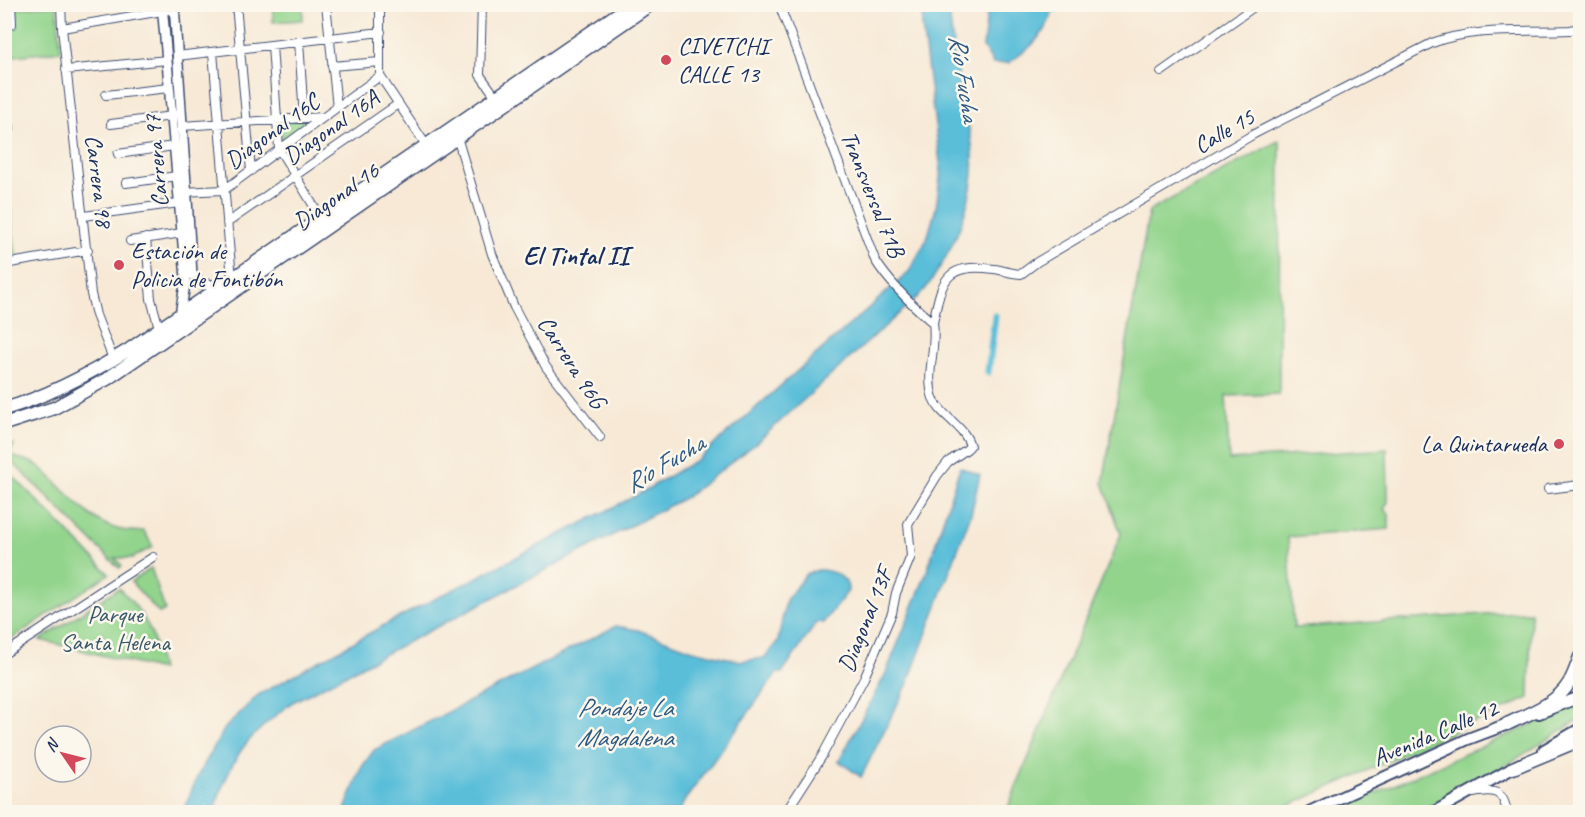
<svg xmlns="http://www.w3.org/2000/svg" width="1585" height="817" font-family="Caveat,sans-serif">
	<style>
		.green { fill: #92d48c; stroke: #568275; stroke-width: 1.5 }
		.water { fill: #5abed9; stroke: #3a769c; stroke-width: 1.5 }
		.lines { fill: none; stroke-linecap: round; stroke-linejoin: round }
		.canal { stroke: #5abed9; stroke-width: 7 }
		.minor-casing { stroke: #3c4b70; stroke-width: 10 }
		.tertiary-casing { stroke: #3c4b70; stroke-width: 12 }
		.secondary-casing { stroke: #3c4b70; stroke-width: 14 }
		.primary-casing { stroke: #3c4b70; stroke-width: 15 }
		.minor { stroke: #fff; stroke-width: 8 }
		.tertiary { stroke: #fff; stroke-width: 9 }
		.secondary { stroke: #fff; stroke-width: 10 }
		.primary { stroke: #fff; stroke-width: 12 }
		.poi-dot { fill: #d1495b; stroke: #fbf7ec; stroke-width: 2 }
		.labels { text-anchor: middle; stroke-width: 5; stroke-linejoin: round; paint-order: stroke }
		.poi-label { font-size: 24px; fill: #1b2f5e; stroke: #fbf7ec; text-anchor: start }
		.street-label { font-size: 24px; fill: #1b2f5e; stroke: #fbf7ec }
		.park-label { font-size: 24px; fill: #39586a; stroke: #fbf7ec }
		.water-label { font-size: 26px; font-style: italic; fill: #2e5a83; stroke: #fbf7ec }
		.neighbourhood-label { font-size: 26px; font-weight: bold; fill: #1b2f5e; stroke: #fbf7ec }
	</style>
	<rect width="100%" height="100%" fill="#fbf7ec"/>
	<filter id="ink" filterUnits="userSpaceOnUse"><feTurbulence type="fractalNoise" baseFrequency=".0167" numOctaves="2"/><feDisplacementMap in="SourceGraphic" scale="12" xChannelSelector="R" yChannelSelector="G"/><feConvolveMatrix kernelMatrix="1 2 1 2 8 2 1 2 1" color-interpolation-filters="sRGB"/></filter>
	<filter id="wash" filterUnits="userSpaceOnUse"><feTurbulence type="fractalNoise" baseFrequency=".008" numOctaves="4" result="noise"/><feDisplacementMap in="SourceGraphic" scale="24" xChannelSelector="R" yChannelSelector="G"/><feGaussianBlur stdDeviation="1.35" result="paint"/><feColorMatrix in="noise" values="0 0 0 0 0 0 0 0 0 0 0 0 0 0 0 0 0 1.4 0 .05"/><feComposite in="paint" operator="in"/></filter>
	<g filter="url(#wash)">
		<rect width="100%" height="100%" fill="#f7e9d6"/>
		<path class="green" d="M 57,5 L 61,51 L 5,57 L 5,29 L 16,28 L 17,8 Z
			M 273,5 L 303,5 L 303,20 L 273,22 Z
			M 316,119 L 282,144 L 281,120 Z
			M 1280,140 L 1279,394 L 1226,396 L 1229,460 L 1387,449 L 1388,502 L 1384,509 L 1389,514 L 1389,529 L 1288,537 L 1294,628 L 1498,613 L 1531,612 L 1529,698 L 1275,812 L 1006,812 L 1121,534 L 1103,483 L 1149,211 Z
			M 5,184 L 7,184 L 16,256 L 5,259 Z
			M 14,444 L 10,454 C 19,460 32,460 40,467 C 73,495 95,536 144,531 L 153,547 L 132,558 L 115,558 L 122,566 L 119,568 L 5,455 L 5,446 Z
			M 10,473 L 109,574 L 5,643 L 4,494 Z
			M 151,568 L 165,610 L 159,613 L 131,582 Z
			M 119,588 C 148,617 153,631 161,670 L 40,640 Z
			M 1580,703 L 1580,719 L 1451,800 L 1423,812 L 1333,812 Z"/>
		<path class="water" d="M 923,5 L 949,5 C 951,40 958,75 965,109 C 969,130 975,151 973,173 C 969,216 949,257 924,291 L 754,445 L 686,497 L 291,703 C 273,718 253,733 240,752 C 228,770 220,792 213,812 L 183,812 L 197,777 L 225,728 L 258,695 L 388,623 L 639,494 L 698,459 L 908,273 L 927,239 L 936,208 L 941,170 L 922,26 Z
			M 988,5 L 988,4 L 1055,5 L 1045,30 L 1031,46 L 1009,63 L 993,64 L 983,47 Z
			M 960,467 L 980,475 L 971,514 L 908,683 L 861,777 L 839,761 L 885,675 L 926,574 Z
			M 818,570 C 831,570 849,576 848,591 L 823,623 L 817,622 L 782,673 L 777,673 L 685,800 L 679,812 L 344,812 L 361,768 L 374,750 L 616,626 L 638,630 L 693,650 L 741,661 L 764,658 L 778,641 L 786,600 L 806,574 Z"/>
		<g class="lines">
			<path class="canal" d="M 988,372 L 995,316"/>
		</g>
	</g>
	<g filter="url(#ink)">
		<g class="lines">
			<g class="minor-casing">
				<path id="minor" d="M 11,4 L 12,24
					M 61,4 L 62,28 L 91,294 L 96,315 L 113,359
					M 236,4 L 251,171
					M 326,4 L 337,107
					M 380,4 L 380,76
					M 482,4 L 480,75 L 496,97
					M 779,4 L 875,260 C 890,284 911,304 933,323 C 937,348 925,374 933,398 C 940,416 965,426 970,446 L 967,449 L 948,462 L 937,476 L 908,524 L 911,556 L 896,593 L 892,613 L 864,678 L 822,756 L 786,812
					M 62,28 L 174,9
					M 299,41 L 304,118
					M 272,45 L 279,149 L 321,218
					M 213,52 L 232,279
					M 177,56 L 381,32
					M 332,66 L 380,62
					M 66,70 L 167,60
					M 1161,72 L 1258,4
					M 380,76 L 426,145
					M 4,91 L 10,129 L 4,130
					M 106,95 L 169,88
					M 111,124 L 172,116
					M 182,126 L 323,117
					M 457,137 L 492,254 L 514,307 L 546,367 L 600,437
					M 118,154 L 174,146
					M 126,183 L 177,176
					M 182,192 L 224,190 L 380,76
					M 84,216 L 179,203
					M 227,223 L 398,104
					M 146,238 L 151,299 L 159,328
					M 130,241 L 182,233
					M 4,264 L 88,250
					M 933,323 C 942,280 944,263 994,269 C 1003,270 1012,274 1021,274 L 1037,262 L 1254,134 L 1432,43 C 1475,27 1524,32 1570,30 L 1580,28
					M 1548,489 L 1580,485
					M 4,654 L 153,557
					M 1473,793 C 1494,789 1503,790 1507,812"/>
			</g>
			<g class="tertiary-casing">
				<path id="tertiary" d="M 162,4 L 186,278 L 180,315
					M 174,4 L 192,274 L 202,284 L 221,286"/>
			</g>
			<g class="secondary-casing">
				<path id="secondary" d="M 1539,713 L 1580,697
					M 1544,750 L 1580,729
					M 1309,812 L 1468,739 L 1513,722
					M 1434,812 L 1520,764"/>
			</g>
			<g class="primary-casing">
				<path id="primary" d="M 4,409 C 49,396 90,374 130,349 L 632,4
					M 4,424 L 54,408 L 107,379 L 651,4
					M 1507,724 C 1528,714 1557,704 1569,683 C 1574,675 1577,665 1580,657
					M 1513,768 L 1580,740"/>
			</g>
			<use href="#minor" class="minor"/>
			<use href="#tertiary" class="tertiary"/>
			<use href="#secondary" class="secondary"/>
			<use href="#primary" class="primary"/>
		</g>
	</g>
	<g class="poi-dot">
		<circle cx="666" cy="60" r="6"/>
		<circle cx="119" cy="265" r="6"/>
		<circle cx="1559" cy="444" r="6"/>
	</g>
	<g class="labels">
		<g class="poi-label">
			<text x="678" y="54">CIVETCHI<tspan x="678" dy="28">CALLE 13</tspan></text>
			<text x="131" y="259">Estación de<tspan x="131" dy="28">Policia de Fontibón</tspan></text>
			<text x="1547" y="452" text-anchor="end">La Quintarueda</text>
		</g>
		<g class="street-label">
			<text transform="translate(331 127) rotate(-35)" y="8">Diagonal 16A</text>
			<text transform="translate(272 131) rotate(-36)" y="8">Diagonal 16C</text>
			<text transform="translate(1224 131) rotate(-30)" y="8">Calle 15</text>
			<text transform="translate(156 161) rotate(-95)" y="8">Carrera 97</text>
			<text transform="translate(99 181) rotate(83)" y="8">Carrera 98</text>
			<text transform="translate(873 194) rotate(68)" y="8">Transversal 71B</text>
			<text transform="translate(336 196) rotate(-35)" y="8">Diagonal 16</text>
			<text transform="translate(572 362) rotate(57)" y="8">Carrera 96G</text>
			<text transform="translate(865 620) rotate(-68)" y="8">Diagonal 13F</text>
			<text transform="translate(1435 733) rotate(-23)" y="8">Avenida Calle 12</text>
		</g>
		<g class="park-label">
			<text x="115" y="622">Parque<tspan x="115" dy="28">Santa Helena</tspan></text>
		</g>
		<g class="water-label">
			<text transform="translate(965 78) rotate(81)" y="9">Río Fucha</text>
			<text transform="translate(664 463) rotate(-31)" y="9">Río Fucha</text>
			<text x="625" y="716">Pondaje La<tspan x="625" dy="30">Magdalena</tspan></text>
		</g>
		<g class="neighbourhood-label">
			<text x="576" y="264">El Tintal II</text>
		</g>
	</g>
	<rect width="1585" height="817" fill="none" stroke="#fbf7ec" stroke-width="24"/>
	<g transform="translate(63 754) rotate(305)"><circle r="28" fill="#fbf7ec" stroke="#a1a7b3" stroke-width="1.5"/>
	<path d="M0-4.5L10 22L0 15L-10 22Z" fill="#d1495b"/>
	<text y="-9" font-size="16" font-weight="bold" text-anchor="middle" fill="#1b2f5e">N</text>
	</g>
</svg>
